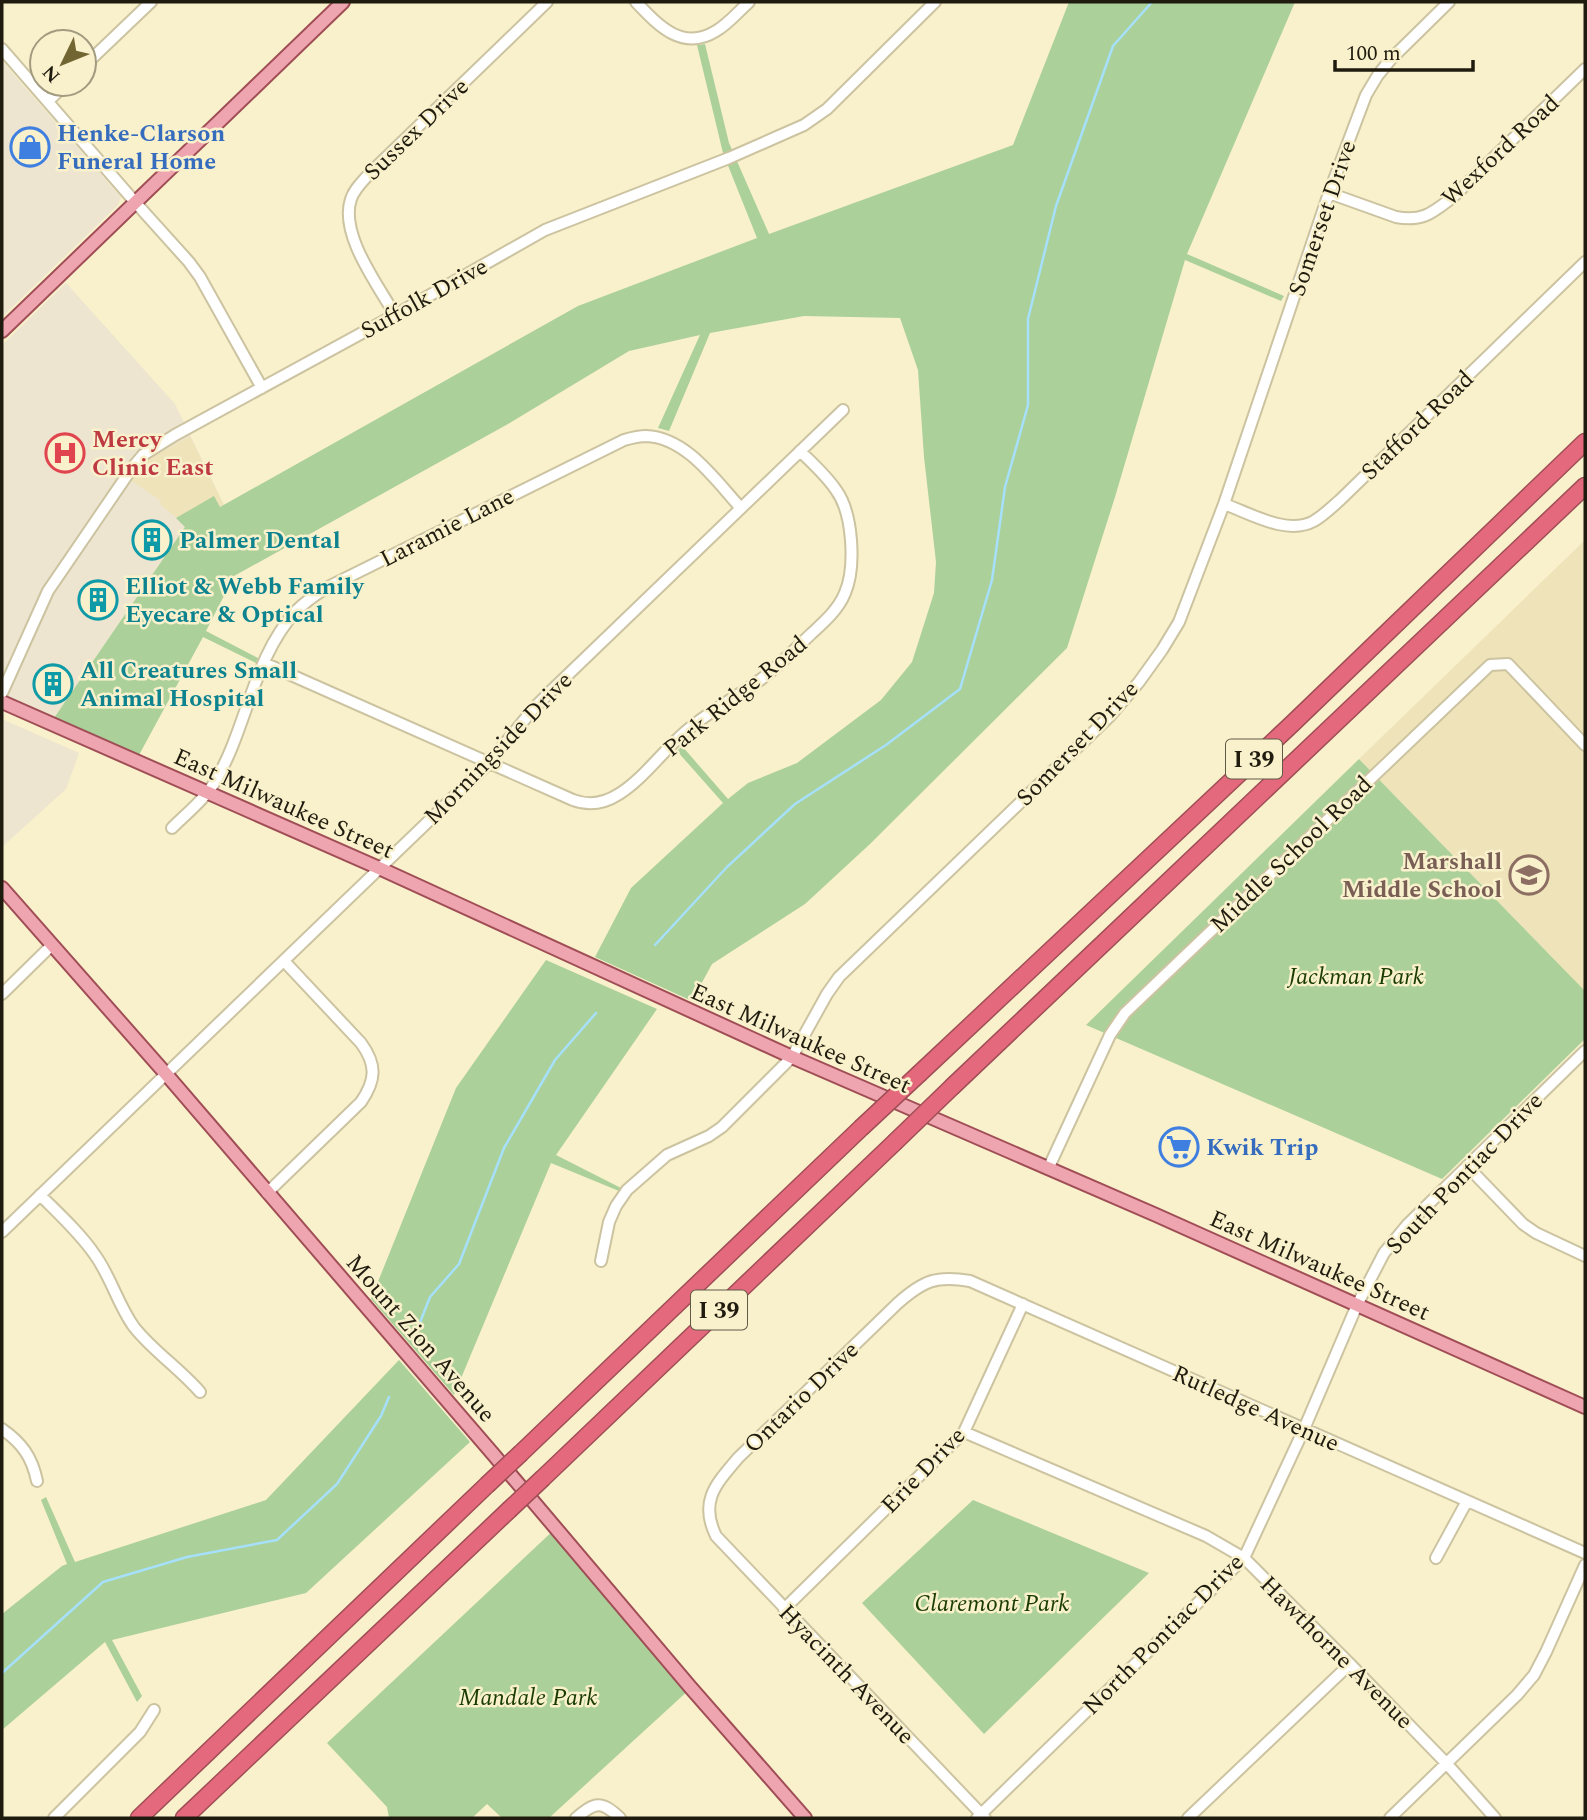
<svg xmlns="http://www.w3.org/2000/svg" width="1587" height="1820" font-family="Spectral,serif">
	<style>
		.commercial { fill: #eee5d0 }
		.built { fill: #eee3b9 }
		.green { fill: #abd09a }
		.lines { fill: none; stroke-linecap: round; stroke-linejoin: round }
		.stream { stroke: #a6e0fa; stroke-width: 2.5 }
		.minor-casing { stroke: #ccc3a1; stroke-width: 14 }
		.major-casing { stroke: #a04e56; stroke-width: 16 }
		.highway-casing { stroke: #a04e56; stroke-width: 19 }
		.minor { stroke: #fff; stroke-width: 10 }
		.major { stroke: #efa5b0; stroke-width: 12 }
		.highway { stroke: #e5697c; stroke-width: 16 }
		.highway-bridge-casing { stroke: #a04e56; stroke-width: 19; stroke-linecap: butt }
		.highway-bridge { stroke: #e5697c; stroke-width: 16 }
		.labels { text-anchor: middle; stroke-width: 5; stroke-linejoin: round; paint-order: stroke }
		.shield { fill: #f9f0cc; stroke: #605b47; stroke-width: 2 }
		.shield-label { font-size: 23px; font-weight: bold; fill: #1f1b0e }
		.street-label { font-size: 24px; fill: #1f1b0e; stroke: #f9f0cc }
		.shop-label { font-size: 24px; font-weight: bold; fill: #366cbe; stroke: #f9f0cc; text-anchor: start }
		.health-label { font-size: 24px; font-weight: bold; fill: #be3a42; stroke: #f9f0cc; text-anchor: start }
		.culture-label { font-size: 24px; font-weight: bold; fill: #0d838f; stroke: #f9f0cc; text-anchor: start }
		.education-label { font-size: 24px; font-weight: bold; fill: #785e54; stroke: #f9f0cc; text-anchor: end }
		.park-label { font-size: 24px; font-style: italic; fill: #193c01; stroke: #f9f0cc }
	</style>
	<rect width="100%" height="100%" fill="#f9f0cc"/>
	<path class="commercial" d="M 2,61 L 121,197 L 118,205 L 2,317 Z
		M 66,283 L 175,404 L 224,505 L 186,526 L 54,718 L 2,694 L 2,345 Z
		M 2,719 L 79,753 L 66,789 L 2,847 Z"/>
	<path class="built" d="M 190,436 L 224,505 L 186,526 L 160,504 L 161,501 L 132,481 L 141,467 L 151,458 Z
		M 1585,540 L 1585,991 L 1359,759 Z"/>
	<path class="green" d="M 1069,2 L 1295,2 L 1187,254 L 1284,296 L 1281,301 L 1185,260 L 1115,497 L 1067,648 L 870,844 L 805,904 L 712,964 L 692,1001 L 595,957 L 631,888 L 723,803 L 677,751 L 682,746 L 728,799 L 748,783 L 797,763 L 881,700 L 912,662 L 934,593 L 936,562 L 924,457 L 918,370 L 900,318 L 804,316 L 710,333 L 669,431 L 658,428 L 700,335 L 629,351 L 508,424 L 234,576 L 206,631 L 258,658 L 256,663 L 203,637 L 139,755 L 54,718 L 185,527 L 176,518 L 214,496 L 220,507 L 578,306 L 757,238 L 723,153 L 697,45 L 705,44 L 729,143 L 769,234 L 1013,145 Z
		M 1359,759 L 1585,991 L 1585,1039 L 1442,1179 L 1086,1025 Z
		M 546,960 L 657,1009 L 556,1155 L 621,1188 L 619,1191 L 551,1163 L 454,1395 L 371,1299 L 456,1088 Z
		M 399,1360 L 470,1442 L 306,1593 L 112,1640 L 142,1696 L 137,1702 L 105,1642 L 2,1730 L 2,1614 L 62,1566 L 67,1564 L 41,1500 L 46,1497 L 75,1562 L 266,1500 Z
		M 973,1500 L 1149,1573 L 984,1734 L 862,1603 Z
		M 556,1528 L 691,1688 L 549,1818 L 502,1818 L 487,1804 L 472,1818 L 389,1818 L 387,1807 L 327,1743 Z"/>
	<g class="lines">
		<path class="stream" d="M 655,945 L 727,867 L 795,804 L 886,745 L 960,689 L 992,580 L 1005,487 L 1028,405 L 1028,319 L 1056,206 L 1113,46 L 1152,2
			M 419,1325 L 430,1297 L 459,1264 L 504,1148 L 555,1060 L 596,1013
			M 2,1673 L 103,1582 L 187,1557 L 277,1540 L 337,1484 L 381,1416 L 389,1397"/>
		<g class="minor-casing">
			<path id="minor" d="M 636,2 C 658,25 682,52 716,31 C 728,24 738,12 749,2
				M 2,49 L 135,202 L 189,262 L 200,277 L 262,388
				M 84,66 L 151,2
				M 48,101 L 66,84
				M 1329,193 L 1396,217 C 1423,222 1432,213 1453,197 L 1585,69
				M 395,315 C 378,285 339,234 351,199 C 354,189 363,181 370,173 L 547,2
				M 1224,504 C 1250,513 1287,536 1314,521 C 1324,515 1332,507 1340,500 L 1585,262
				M 264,663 L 573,800 C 589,806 605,803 619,794 C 643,779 663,751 685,732 C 708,712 735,698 760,680 C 778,667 794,650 811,634 C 824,622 838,610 845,593 C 856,567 853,513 836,490 C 826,475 812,463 800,451
				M 2,693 L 48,591 L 132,468 L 143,455 L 175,435 L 395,315 L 545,230 L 729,158 L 804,125 L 827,109 L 935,2
				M 172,828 C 187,813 205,799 216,780 C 247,727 253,658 296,611 C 305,602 315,595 326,588 L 624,440 C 631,438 639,436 646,436 C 686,437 716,481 740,507
				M 2,994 L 52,945
				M 1467,1166 L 1523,1224 L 1536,1233 L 1585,1256
				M 1048,1169 L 1110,1035 L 1125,1013 L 1490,665 L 1508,664 L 1585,745
				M 267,1193 L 361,1102 C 376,1080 377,1065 361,1043 L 284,961
				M 40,1195 C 59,1214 80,1233 95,1255 C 111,1277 118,1305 134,1327 C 152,1350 180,1369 200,1392
				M 2,1232 L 489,763 L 534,708 L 552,690 L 843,410
				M 601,1261 L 609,1222 L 616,1206 L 627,1190 L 667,1155 L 709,1136 L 722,1127 L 792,1057 L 827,994 L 839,977 L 1110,716 L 1139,682 L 1162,650 L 1179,622 L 1224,504 L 1329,193 L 1366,95 L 1378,75 L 1391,59 L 1449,2
				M 2,1429 C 22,1443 32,1457 37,1481
				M 964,1432 L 1206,1536 L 1244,1558 L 1350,1664 L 1447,1764 L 1495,1818
				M 1436,1558 L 1467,1501
				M 784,1609 L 964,1432 L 1023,1304
				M 54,1818 L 140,1732 L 154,1710
				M 576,1818 C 595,1802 601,1800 620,1818
				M 977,1818 L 1244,1558 L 1304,1429 L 1357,1305 L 1384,1253 L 1408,1224 L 1585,1051
				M 985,1818 L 716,1536 C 699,1501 716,1484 738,1458 L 898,1303 C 923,1281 936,1275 970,1281 L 1585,1553
				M 1188,1818 L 1350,1664
				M 1390,1818 L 1517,1695 L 1534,1675 L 1546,1652 L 1585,1565"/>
		</g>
		<g class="major-casing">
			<path id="major" d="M 2,331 L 343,2
				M 2,702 L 379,868 L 792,1057 L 1156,1215 L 1585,1407
				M 2,888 L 166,1074 L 493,1454 L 691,1688 L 805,1818"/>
		</g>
		<g class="highway-casing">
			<path id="highway" d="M 920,1073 L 1292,724 L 1585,442
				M 953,1086 L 1585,486
				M 521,1453 L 861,1128
				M 543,1478 L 894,1143
				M 139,1818 L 487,1485
				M 184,1818 L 509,1510"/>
		</g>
		<use href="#minor" class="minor"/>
		<use href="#major" class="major"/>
		<use href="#highway" class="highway"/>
		<g class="highway-bridge-casing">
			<path id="highway-bridge" d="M 861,1128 L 920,1073
				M 894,1143 L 953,1086
				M 487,1485 L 521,1453
				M 509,1510 L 543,1478"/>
		</g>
		<use href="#highway-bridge" class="highway-bridge"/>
	</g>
	<defs>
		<g id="shop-ring" transform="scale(2.0125)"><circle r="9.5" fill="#f9f0cc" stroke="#3f7fe0" stroke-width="1.5"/><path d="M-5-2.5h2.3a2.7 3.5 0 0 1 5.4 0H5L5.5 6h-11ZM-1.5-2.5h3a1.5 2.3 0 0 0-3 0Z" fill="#3f7fe0"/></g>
		<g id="hospital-ring" transform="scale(2.0125)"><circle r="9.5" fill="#f9f0cc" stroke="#e0444e" stroke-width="1.5"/><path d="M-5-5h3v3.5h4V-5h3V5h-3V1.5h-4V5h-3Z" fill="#e0444e"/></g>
		<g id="building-ring" transform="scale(2.0125)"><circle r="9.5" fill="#f9f0cc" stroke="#0f9aa8" stroke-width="1.5"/><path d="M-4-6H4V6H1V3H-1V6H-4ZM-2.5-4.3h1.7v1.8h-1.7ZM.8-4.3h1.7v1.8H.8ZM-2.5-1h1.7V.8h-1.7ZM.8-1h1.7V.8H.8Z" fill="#0f9aa8"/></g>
		<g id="school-ring" transform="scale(2.0125)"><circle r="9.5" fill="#f9f0cc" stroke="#8d6e63" stroke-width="1.5"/><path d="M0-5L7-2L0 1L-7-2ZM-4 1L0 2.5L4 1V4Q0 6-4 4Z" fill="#8d6e63"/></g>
		<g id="supermarket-ring" transform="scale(2.0125)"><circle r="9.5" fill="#f9f0cc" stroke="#3f7fe0" stroke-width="1.5"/><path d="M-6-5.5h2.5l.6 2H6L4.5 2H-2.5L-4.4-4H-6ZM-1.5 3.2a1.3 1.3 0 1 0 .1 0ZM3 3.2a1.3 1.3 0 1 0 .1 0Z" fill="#3f7fe0"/></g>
	</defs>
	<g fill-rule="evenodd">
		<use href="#shop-ring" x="30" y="147"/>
		<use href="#hospital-ring" x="65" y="453"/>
		<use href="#building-ring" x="152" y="540"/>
		<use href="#building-ring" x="98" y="600"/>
		<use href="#building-ring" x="53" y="684"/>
		<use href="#school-ring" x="1529" y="875"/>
		<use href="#supermarket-ring" x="1179" y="1147"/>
	</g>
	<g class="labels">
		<g class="shield">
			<rect x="1226" y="739.5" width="56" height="39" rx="5"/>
			<rect x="691" y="1290.5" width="56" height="39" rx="5"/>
		</g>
		<g class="shield-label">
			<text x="1254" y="767">I 39</text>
			<text x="719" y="1318">I 39</text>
		</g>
		<g class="street-label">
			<text transform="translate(416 129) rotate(-44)" y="8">Sussex Drive</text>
			<text transform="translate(1500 150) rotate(-43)" y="8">Wexford Road</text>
			<text transform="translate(1322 218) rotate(-71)" y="8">Somerset Drive</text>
			<text transform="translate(424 298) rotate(-29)" y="8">Suffolk Drive</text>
			<text transform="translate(1417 425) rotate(-44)" y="8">Stafford Road</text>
			<text transform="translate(447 527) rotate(-27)" y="8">Laramie Lane</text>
			<text transform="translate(735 696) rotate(-39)" y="8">Park Ridge Road</text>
			<text transform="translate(1077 743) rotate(-46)" y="8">Somerset Drive</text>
			<text transform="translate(498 748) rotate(-46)" y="8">Morningside Drive</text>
			<text transform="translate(284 803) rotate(24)" y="8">East Milwaukee Street</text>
			<text transform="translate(1291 854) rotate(-44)" y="8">Middle School Road</text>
			<text transform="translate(801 1038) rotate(24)" y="8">East Milwaukee Street</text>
			<text transform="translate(1464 1173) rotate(-46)" y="8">South Pontiac Drive</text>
			<text transform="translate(1320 1265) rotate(24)" y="8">East Milwaukee Street</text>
			<text transform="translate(421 1338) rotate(49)" y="8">Mount Zion Avenue</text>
			<text transform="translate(801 1397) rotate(-44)" y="8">Ontario Drive</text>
			<text transform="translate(1256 1408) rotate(24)" y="8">Rutledge Avenue</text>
			<text transform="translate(923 1470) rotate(-46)" y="8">Erie Drive</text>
			<text transform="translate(1163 1634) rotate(-45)" y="8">North Pontiac Drive</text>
			<text transform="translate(1337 1652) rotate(45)" y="8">Hawthorne Avenue</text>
			<text transform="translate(847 1674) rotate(46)" y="8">Hyacinth Avenue</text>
		</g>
		<g class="shop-label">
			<text x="57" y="141">Henke-Clarson<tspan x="57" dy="28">Funeral Home</tspan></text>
			<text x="1206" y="1155">Kwik Trip</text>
		</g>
		<g class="health-label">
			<text x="92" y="447">Mercy<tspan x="92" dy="28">Clinic East</tspan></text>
		</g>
		<g class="culture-label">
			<text x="179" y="548">Palmer Dental</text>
			<text x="125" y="594">Elliot &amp; Webb Family<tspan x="125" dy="28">Eyecare &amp; Optical</tspan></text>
			<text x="80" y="678">All Creatures Small<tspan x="80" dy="28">Animal Hospital</tspan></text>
		</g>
		<g class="education-label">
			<text x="1502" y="869">Marshall<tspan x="1502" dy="28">Middle School</tspan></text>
		</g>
		<g class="park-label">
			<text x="1356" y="984">Jackman Park</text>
			<text x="992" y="1611">Claremont Park</text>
			<text x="528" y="1705">Mandale Park</text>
		</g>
	</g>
	<rect width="1587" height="1820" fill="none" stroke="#1f1b0e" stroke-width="7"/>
	<g transform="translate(63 63) rotate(227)"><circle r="33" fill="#f9f0cc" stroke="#a29b80" stroke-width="2"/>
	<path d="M0-5L12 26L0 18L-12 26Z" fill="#716532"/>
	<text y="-10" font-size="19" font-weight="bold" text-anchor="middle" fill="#1f1b0e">N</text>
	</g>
	<path d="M1335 60v10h138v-10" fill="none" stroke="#1f1b0e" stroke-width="3.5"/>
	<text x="1346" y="60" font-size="21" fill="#1f1b0e" stroke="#f9f0cc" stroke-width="5" paint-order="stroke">100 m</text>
</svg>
